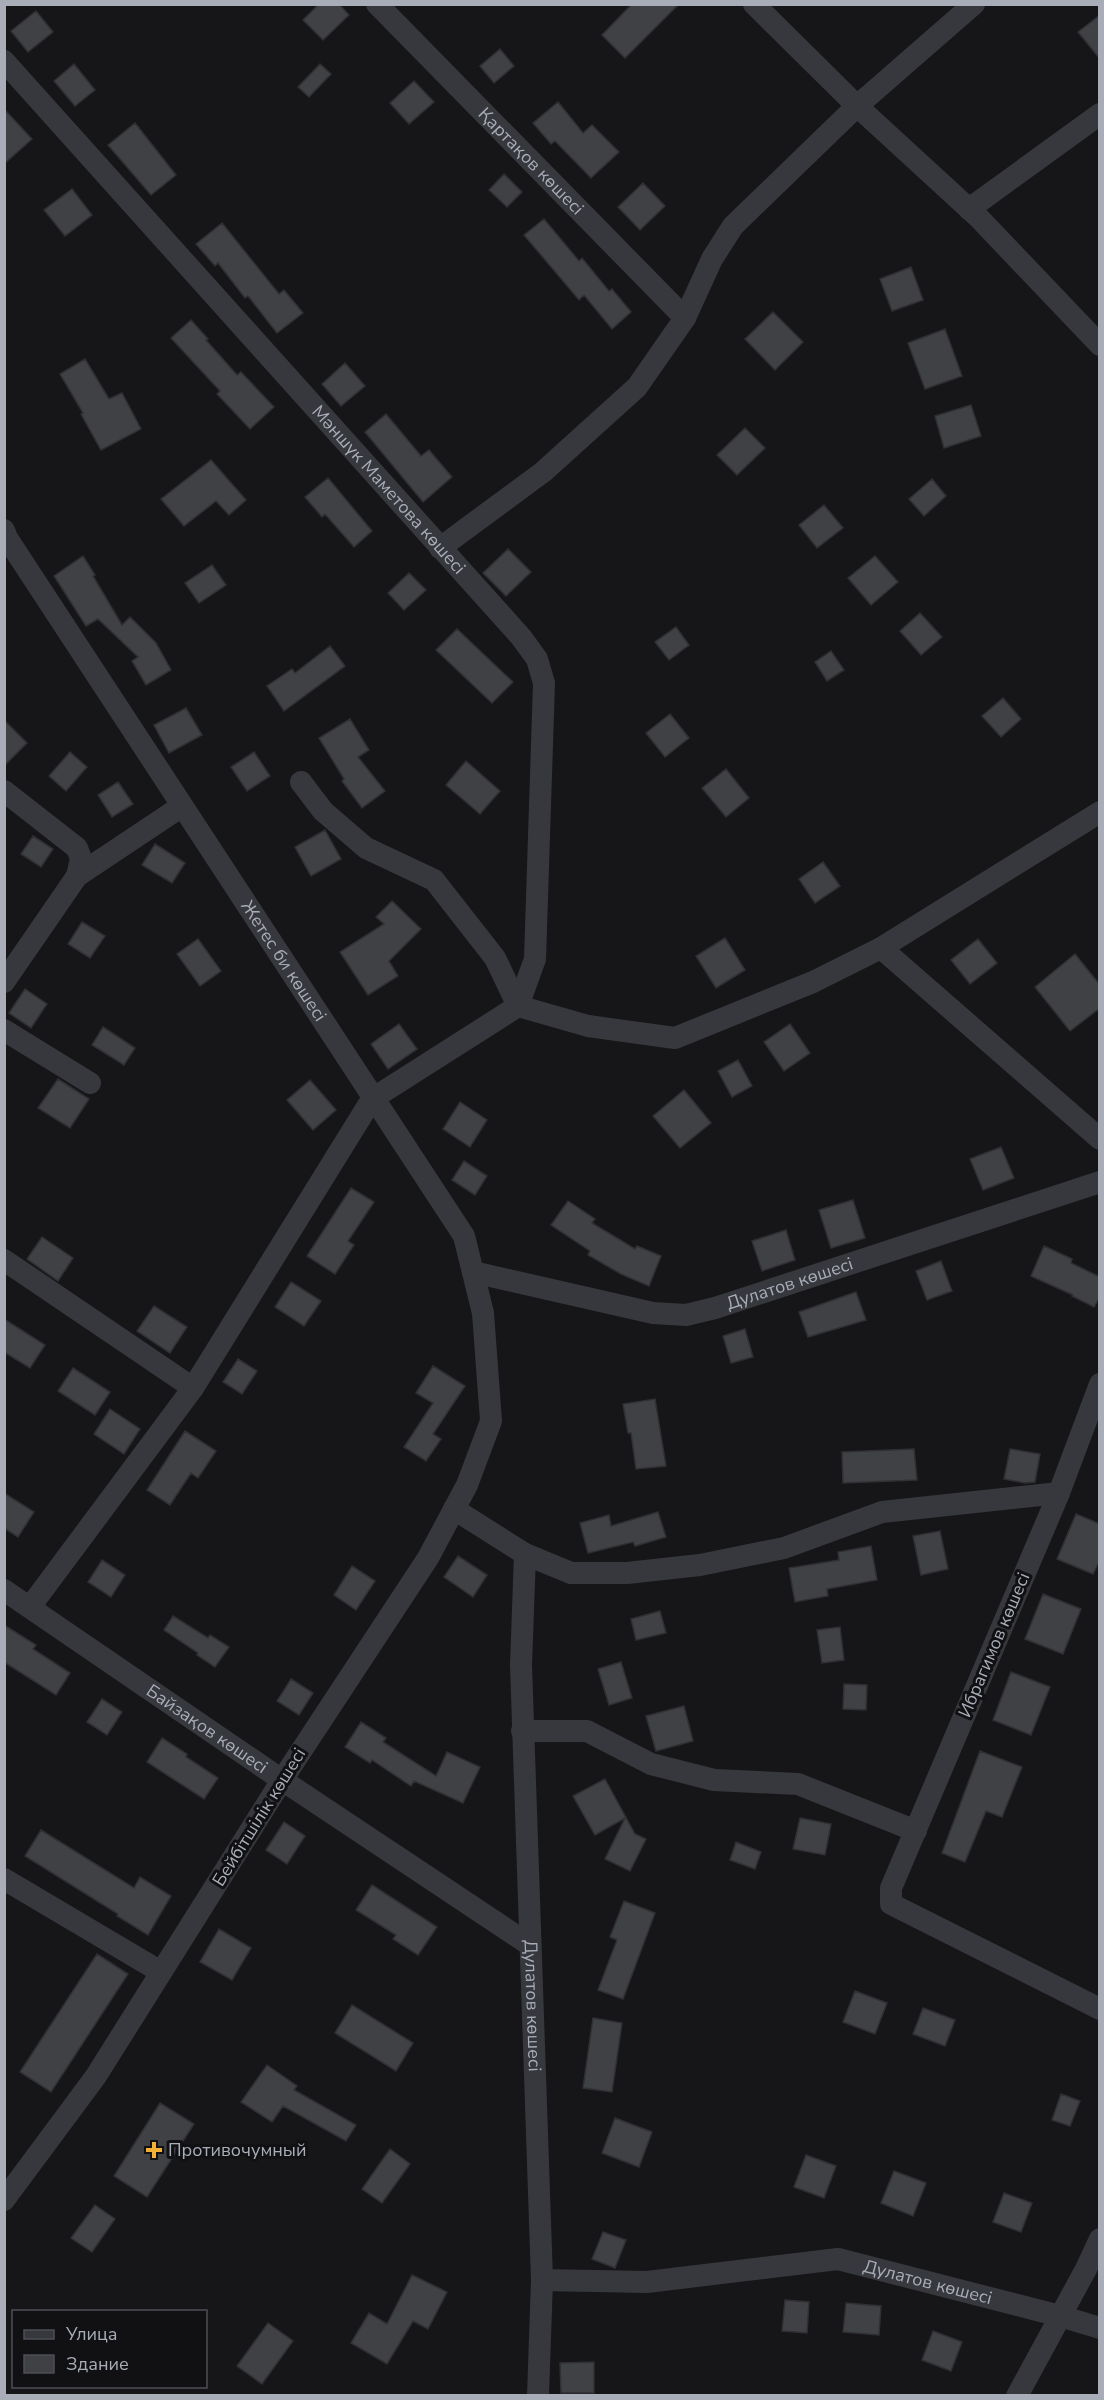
<svg xmlns="http://www.w3.org/2000/svg" width="1104" height="2400" font-family="'Nunito Sans',sans-serif">
	<style>
		.building { fill: #404145; stroke: #303034; stroke-width: 1.5 }
		.lines { fill: none; stroke-linecap: round; stroke-linejoin: round }
		.street { stroke: #37383d; stroke-width: 22 }
		.poi-dot { fill: #f2b134; stroke: #111113; stroke-width: 2 }
		.labels { text-anchor: middle; stroke-width: 6; stroke-linejoin: round; paint-order: stroke }
		.street-label { font-size: 18px; fill: #a8adb8; stroke: #111113 }
		.poi-label { font-size: 18px; fill: #a8adb8; stroke: #111113; text-anchor: start }
	</style>
	<rect width="100%" height="100%" fill="#161618"/>
	<path class="building" d="M 319,4 L 339,4 L 349,15 L 323,40 L 303,20 Z
		M 632,4 L 679,4 L 625,58 L 602,35 Z
		M 36,11 L 53,32 L 28,52 L 11,31 Z
		M 1100,15 L 1100,59 L 1078,32 Z
		M 500,49 L 514,66 L 494,83 L 480,66 Z
		M 74,64 L 95,90 L 75,106 L 54,81 Z
		M 320,64 L 331,74 L 309,97 L 298,87 Z
		M 414,81 L 434,102 L 409,124 L 390,103 Z
		M 558,102 L 583,133 L 592,125 L 619,152 L 591,178 L 555,141 L 551,144 L 533,123 Z
		M 4,109 L 32,139 L 4,164 Z
		M 135,123 L 176,175 L 151,195 L 108,145 Z
		M 504,174 L 522,192 L 507,207 L 489,190 Z
		M 643,183 L 665,206 L 640,230 L 618,207 Z
		M 72,189 L 92,215 L 65,236 L 44,210 Z
		M 544,219 L 579,261 L 582,258 L 609,291 L 612,289 L 631,312 L 612,329 L 584,295 L 579,300 L 524,235 Z
		M 222,223 L 279,294 L 284,290 L 303,313 L 277,333 L 248,296 L 245,298 L 218,263 L 215,266 L 196,244 Z
		M 911,267 L 923,300 L 892,311 L 880,279 Z
		M 773,312 L 803,342 L 775,370 L 745,339 Z
		M 191,320 L 208,339 L 206,340 L 237,375 L 241,372 L 274,407 L 250,429 L 217,394 L 220,391 L 171,338 Z
		M 945,329 L 962,376 L 925,389 L 908,343 Z
		M 85,359 L 109,399 L 122,393 L 141,429 L 101,450 L 81,414 L 83,413 L 60,374 Z
		M 345,363 L 365,386 L 341,406 L 322,384 Z
		M 971,405 L 981,436 L 944,448 L 935,416 Z
		M 386,414 L 421,456 L 429,450 L 452,477 L 423,502 L 365,432 Z
		M 745,428 L 765,448 L 737,475 L 717,455 Z
		M 211,460 L 246,500 L 229,515 L 216,501 L 184,526 L 161,499 Z
		M 328,478 L 372,531 L 354,547 L 325,514 L 322,517 L 305,497 Z
		M 932,479 L 946,496 L 924,516 L 909,499 Z
		M 824,505 L 843,528 L 817,548 L 799,525 Z
		M 508,549 L 531,572 L 506,596 L 483,573 Z
		M 83,556 L 95,575 L 93,576 L 122,625 L 130,617 L 156,643 L 171,670 L 146,685 L 132,661 L 138,657 L 98,619 L 86,626 L 54,576 Z
		M 875,556 L 898,582 L 871,605 L 848,578 Z
		M 212,565 L 226,585 L 199,603 L 185,583 Z
		M 409,573 L 426,590 L 404,610 L 388,593 Z
		M 920,613 L 942,637 L 921,655 L 900,631 Z
		M 676,627 L 689,645 L 669,660 L 655,642 Z
		M 457,629 L 513,682 L 492,703 L 436,650 Z
		M 330,646 L 345,666 L 284,711 L 267,686 L 292,669 L 295,673 Z
		M 831,651 L 844,670 L 827,681 L 815,662 Z
		M 1003,698 L 1021,719 L 1001,737 L 982,716 Z
		M 186,708 L 202,735 L 169,753 L 154,725 Z
		M 670,714 L 689,738 L 665,757 L 646,733 Z
		M 350,719 L 369,750 L 358,757 L 385,791 L 362,808 L 342,781 L 344,779 L 319,738 Z
		M 4,720 L 27,743 L 4,766 Z
		M 70,752 L 87,767 L 66,791 L 49,776 Z
		M 254,752 L 270,776 L 247,791 L 231,767 Z
		M 466,761 L 500,791 L 480,814 L 446,785 Z
		M 726,769 L 749,798 L 726,817 L 702,788 Z
		M 118,782 L 133,804 L 112,817 L 98,795 Z
		M 325,830 L 341,859 L 311,876 L 295,847 Z
		M 33,836 L 53,849 L 41,867 L 21,854 Z
		M 155,844 L 185,863 L 172,883 L 142,865 Z
		M 823,862 L 840,886 L 815,903 L 799,879 Z
		M 392,901 L 421,929 L 389,961 L 398,976 L 368,995 L 340,952 L 384,924 L 376,917 Z
		M 82,922 L 105,936 L 90,958 L 68,944 Z
		M 725,938 L 745,970 L 716,988 L 696,956 Z
		M 198,939 L 221,971 L 200,986 L 177,954 Z
		M 978,939 L 997,963 L 970,984 L 951,960 Z
		M 1075,954 L 1100,985 L 1100,1008 L 1070,1031 L 1035,987 Z
		M 25,989 L 47,1004 L 31,1028 L 9,1013 Z
		M 399,1024 L 417,1049 L 388,1069 L 371,1044 Z
		M 790,1024 L 810,1053 L 784,1071 L 764,1042 Z
		M 103,1027 L 135,1048 L 124,1065 L 92,1045 Z
		M 738,1060 L 752,1086 L 732,1097 L 718,1071 Z
		M 58,1079 L 89,1099 L 70,1128 L 38,1108 Z
		M 310,1080 L 336,1110 L 313,1130 L 287,1100 Z
		M 684,1090 L 711,1123 L 680,1148 L 653,1116 Z
		M 460,1102 L 487,1120 L 470,1147 L 443,1129 Z
		M 1001,1147 L 1014,1178 L 983,1190 L 970,1159 Z
		M 464,1161 L 487,1176 L 475,1195 L 452,1180 Z
		M 351,1188 L 374,1202 L 348,1241 L 354,1245 L 335,1274 L 307,1256 Z
		M 853,1200 L 865,1238 L 831,1248 L 819,1210 Z
		M 568,1201 L 595,1219 L 592,1223 L 635,1249 L 637,1246 L 661,1256 L 649,1286 L 621,1274 L 588,1255 L 590,1251 L 551,1225 Z
		M 786,1230 L 795,1260 L 762,1271 L 752,1241 Z
		M 42,1237 L 73,1258 L 58,1281 L 27,1259 Z
		M 1044,1246 L 1072,1259 L 1071,1263 L 1100,1277 L 1100,1297 L 1094,1307 L 1072,1296 L 1073,1295 L 1031,1276 Z
		M 941,1261 L 952,1291 L 927,1300 L 916,1271 Z
		M 291,1282 L 321,1301 L 304,1326 L 275,1307 Z
		M 856,1292 L 866,1320 L 808,1337 L 799,1312 Z
		M 154,1306 L 187,1327 L 170,1353 L 137,1331 Z
		M 4,1319 L 45,1345 L 30,1368 L 4,1352 Z
		M 745,1329 L 753,1357 L 731,1363 L 723,1336 Z
		M 238,1359 L 257,1371 L 242,1394 L 223,1382 Z
		M 433,1366 L 465,1386 L 433,1434 L 441,1439 L 426,1461 L 404,1447 L 433,1403 L 416,1393 Z
		M 73,1368 L 110,1392 L 95,1415 L 58,1391 Z
		M 655,1399 L 666,1466 L 636,1469 L 631,1433 L 628,1433 L 623,1404 Z
		M 110,1409 L 140,1429 L 124,1454 L 94,1434 Z
		M 185,1431 L 216,1451 L 198,1478 L 191,1473 L 170,1505 L 147,1490 Z
		M 914,1449 L 917,1480 L 843,1483 L 842,1452 Z
		M 1010,1449 L 1040,1454 L 1035,1482 L 1025,1483 L 1004,1479 Z
		M 4,1493 L 34,1512 L 18,1537 L 4,1528 Z
		M 658,1512 L 666,1537 L 635,1546 L 633,1542 L 588,1553 L 580,1523 L 609,1515 L 611,1526 Z
		M 1076,1514 L 1100,1524 L 1100,1560 L 1093,1574 L 1057,1559 Z
		M 940,1531 L 948,1569 L 921,1575 L 913,1536 Z
		M 871,1546 L 877,1580 L 827,1589 L 828,1596 L 795,1602 L 789,1568 L 839,1560 L 838,1552 Z
		M 458,1556 L 487,1575 L 473,1597 L 444,1577 Z
		M 102,1560 L 125,1575 L 111,1597 L 88,1582 Z
		M 352,1566 L 375,1581 L 356,1610 L 334,1595 Z
		M 1043,1594 L 1081,1609 L 1063,1654 L 1025,1639 Z
		M 660,1611 L 666,1633 L 636,1640 L 631,1619 Z
		M 173,1616 L 208,1638 L 210,1635 L 229,1647 L 215,1667 L 197,1655 L 198,1653 L 164,1630 Z
		M 4,1625 L 36,1645 L 33,1649 L 70,1673 L 56,1695 L 4,1662 Z
		M 840,1627 L 844,1660 L 822,1663 L 817,1630 Z
		M 621,1662 L 632,1698 L 609,1705 L 598,1669 Z
		M 1011,1672 L 1050,1687 L 1031,1735 L 993,1720 Z
		M 291,1679 L 313,1693 L 299,1715 L 277,1701 Z
		M 844,1684 L 867,1685 L 866,1710 L 843,1709 Z
		M 102,1699 L 122,1712 L 107,1735 L 87,1722 Z
		M 684,1706 L 693,1741 L 656,1751 L 646,1716 Z
		M 361,1722 L 386,1738 L 383,1742 L 436,1776 L 447,1752 L 480,1767 L 463,1803 L 414,1781 L 411,1786 L 372,1760 L 370,1763 L 345,1747 Z
		M 162,1738 L 187,1754 L 186,1757 L 218,1778 L 204,1799 L 147,1762 Z
		M 980,1751 L 1022,1767 L 1002,1817 L 986,1811 L 965,1862 L 942,1853 Z
		M 605,1779 L 635,1834 L 646,1839 L 630,1871 L 605,1859 L 625,1818 L 595,1835 L 573,1796 Z
		M 800,1818 L 831,1824 L 825,1855 L 793,1849 Z
		M 284,1822 L 305,1836 L 287,1864 L 266,1850 Z
		M 41,1830 L 134,1888 L 140,1877 L 171,1896 L 148,1935 L 117,1916 L 118,1914 L 25,1856 Z
		M 736,1842 L 761,1852 L 755,1869 L 730,1860 Z
		M 372,1885 L 437,1927 L 418,1955 L 393,1939 L 396,1935 L 356,1910 Z
		M 624,1901 L 655,1913 L 623,1999 L 598,1990 L 617,1940 L 610,1937 Z
		M 219,1929 L 251,1948 L 232,1980 L 200,1962 Z
		M 97,1954 L 128,1974 L 51,2092 L 20,2072 Z
		M 855,1991 L 887,2003 L 875,2034 L 843,2022 Z
		M 352,2005 L 413,2043 L 396,2071 L 335,2033 Z
		M 923,2008 L 955,2020 L 945,2046 L 913,2034 Z
		M 593,2018 L 622,2023 L 612,2092 L 583,2088 Z
		M 267,2065 L 297,2086 L 294,2090 L 356,2125 L 346,2141 L 283,2106 L 272,2122 L 241,2102 Z
		M 1061,2094 L 1080,2101 L 1070,2126 L 1052,2120 Z
		M 160,2103 L 194,2124 L 147,2197 L 114,2176 Z
		M 615,2118 L 652,2132 L 639,2167 L 602,2153 Z
		M 390,2149 L 410,2164 L 382,2203 L 362,2189 Z
		M 806,2155 L 836,2166 L 824,2198 L 794,2187 Z
		M 894,2171 L 926,2183 L 913,2216 L 881,2203 Z
		M 1004,2193 L 1032,2203 L 1021,2232 L 993,2222 Z
		M 95,2205 L 115,2219 L 92,2252 L 71,2238 Z
		M 603,2232 L 626,2240 L 615,2268 L 592,2259 Z
		M 412,2275 L 447,2292 L 428,2329 L 413,2321 L 387,2364 L 351,2343 L 369,2313 L 387,2324 Z
		M 785,2300 L 809,2302 L 807,2333 L 782,2331 Z
		M 846,2303 L 881,2306 L 879,2335 L 843,2332 Z
		M 268,2323 L 293,2341 L 262,2384 L 237,2366 Z
		M 933,2331 L 962,2342 L 951,2371 L 922,2360 Z
		M 594,2362 L 594,2393 L 561,2393 L 560,2363 Z"/>
	<g class="lines">
		<g class="street">
			<path id="s1" d="M 377,4 L 685,318"/>
			<path d="M 754,4 L 857,106 L 979,218 L 1100,345"/>
			<path id="s2" d="M 4,61 L 521,637 L 537,659 L 544,683 L 535,959 L 518,1006"/>
			<path d="M 969,209 L 1100,114"/>
			<path id="s3" d="M 4,530 L 7,538 L 464,1236 L 483,1313 L 491,1421 L 467,1485 L 428,1558 L 282,1780 L 96,2076 L 4,2200"/>
			<path d="M 440,548 L 543,472 L 637,387 L 685,318 L 712,259 L 733,226 L 857,106 L 974,4"/>
			<path d="M 301,782 L 323,811 L 366,848 L 434,880 L 495,958 L 518,1006"/>
			<path d="M 4,791 L 77,848 L 81,859 L 77,876 L 4,982"/>
			<path d="M 77,876 L 182,806"/>
			<path d="M 881,948 L 1100,812"/>
			<path d="M 518,1006 L 588,1026 L 675,1038 L 813,982 L 881,948 L 1100,1139"/>
			<path d="M 4,1030 L 90,1083"/>
			<path d="M 4,1260 L 193,1388"/>
			<path id="s4" d="M 473,1272 L 653,1313 L 686,1315 L 715,1308 L 1100,1182"/>
			<path d="M 1100,1384 L 1059,1493 L 891,1888 L 891,1904 L 1100,2009"/>
			<path id="s5" d="M 454,1509 L 525,1554 L 521,1665 L 542,2280 L 538,2396"/>
			<path d="M 525,1554 L 571,1573 L 627,1573 L 700,1565 L 784,1548 L 882,1512 L 1059,1493"/>
			<path id="s6" d="M 4,1590 L 282,1780 L 530,1945"/>
			<path d="M 30,1607 L 193,1388 L 372,1099 L 518,1006"/>
			<path d="M 522,1731 L 587,1731 L 651,1764 L 714,1780 L 798,1784 L 916,1831"/>
			<path d="M 4,1879 L 161,1972"/>
			<path id="s7" d="M 542,2280 L 647,2282 L 838,2259 L 1060,2316 L 1100,2328"/>
			<path d="M 1017,2396 L 1086,2269 L 1100,2239"/>
		</g>
	</g>
	<path class="poi-dot" d="M151 2141h6v6h6v6h-6v6h-6v-6h-6v-6h6z"/>
	<g class="labels">
		<g class="street-label">
			<text dy="6" stroke="none"><textPath href="#s1" startOffset="220">Қартақов көшесі</textPath></text>
			<text dy="6" stroke="none"><textPath href="#s2" startOffset="576">Мәншүк Маметова көшесі</textPath></text>
			<text dy="6" stroke="none"><textPath href="#s3" startOffset="514">Жетес би көшесі</textPath></text>
			<text dy="6" stroke="none"><textPath href="#s4" startOffset="326">Дулатов көшесі</textPath></text>
			<text transform="translate(994 1645) rotate(-67)" y="6">Ибрагимов көшесі</text>
			<text dy="6" stroke="none"><textPath href="#s6" startOffset="246">Байзақов көшесі</textPath></text>
			<text transform="translate(259 1817) rotate(-58)" y="6">Бейбітшілік көшесі</text>
			<text dy="6" stroke="none"><textPath href="#s5" startOffset="536">Дулатов көшесі</textPath></text>
			<text dy="6" stroke="none"><textPath href="#s7" startOffset="390">Дулатов көшесі</textPath></text>
		</g>
		<g class="poi-label">
			<text x="168" y="2156">Противочумный</text>
		</g>
	</g>
	<rect width="1104" height="2400" fill="none" stroke="#a8adb8" stroke-width="12"/>
	<rect x="12" y="2310" width="195" height="78" fill="#111113" stroke="#4d4f55" stroke-width="1.5"/>
	<rect x="24" y="2330" width="30" height="9" fill="#37383d" stroke="#4d4f55" stroke-width="1.5"/>
	<text x="66" y="2340" font-size="18" fill="#a8adb8">Улица</text>
	<rect x="24" y="2355" width="30" height="18" fill="#404145" stroke="#4d4f55" stroke-width="1.5"/>
	<text x="66" y="2370" font-size="18" fill="#a8adb8">Здание</text>
</svg>
